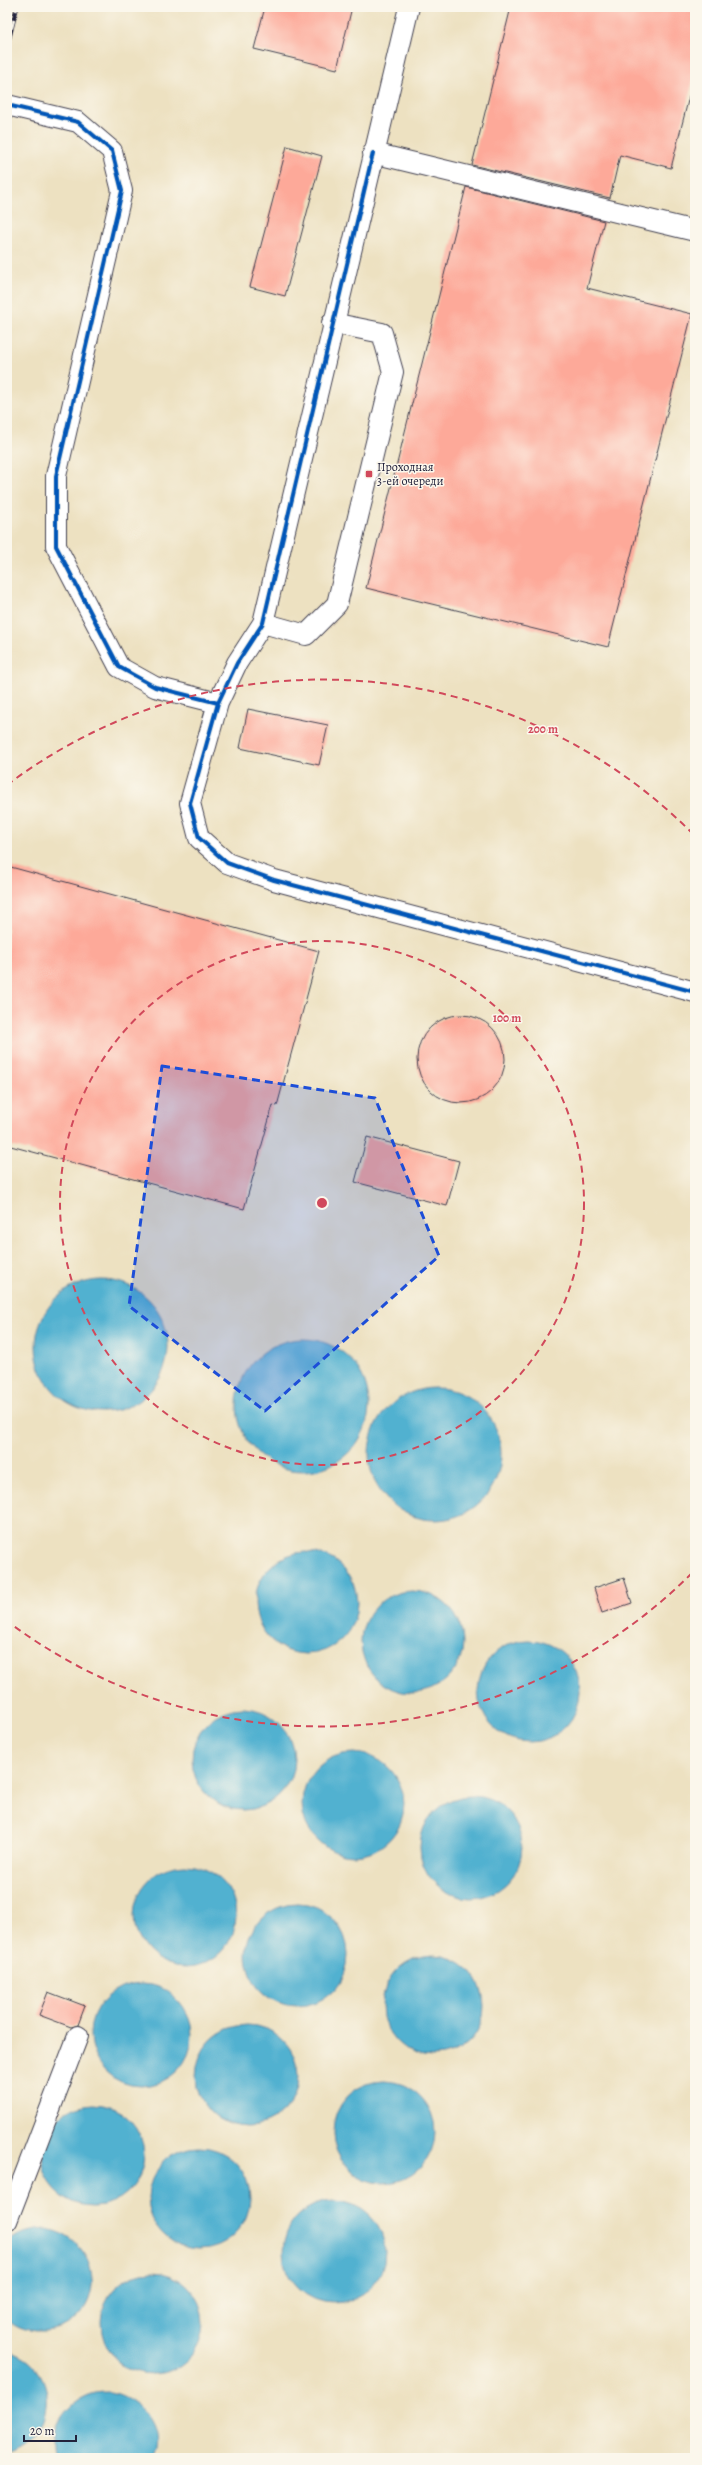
<svg xmlns="http://www.w3.org/2000/svg" width="702" height="2465" font-family="Alegreya,serif">
	<style>
		.water { fill: #51b1d0; stroke: #3a6a86 }
		.building { fill: #fda999 }
		.lines { fill: none; stroke-linecap: round; stroke-linejoin: round }
		.minor-casing { stroke: #403f4f; stroke-width: 22 }
		.minor { stroke: #fff; stroke-width: 20 }
		.rail-casing { stroke: #22223b; stroke-width: 4.5 }
		.rail { stroke: #fbf7ec; stroke-width: 3; stroke-dasharray: 9; stroke-linecap: butt }
		.cycleway-casing { stroke: #fbf7ec; stroke-width: 6 }
		.cycleway { stroke: #0057b8; stroke-width: 4 }
		.marked { fill: #1d4ed8; fill-opacity: 0.2; stroke: #1d4ed8; stroke-width: 3; stroke-dasharray: 8 5; stroke-linejoin: round }
		.ring { fill: none; stroke: #d1495b; stroke-width: 2; stroke-dasharray: 7 5 }
		.poi-dot { fill: #d1495b; stroke: #fbf7ec; stroke-width: 1.5 }
		.labels { text-anchor: middle; stroke-width: 3; stroke-linejoin: round; paint-order: stroke }
		.poi-label { font-size: 12px; fill: #22223b; stroke: #fbf7ec; text-anchor: start }
		.centre { fill: #d1495b; stroke: #fbf7ec; stroke-width: 2 }
		.ring-label { font-size: 12px; text-anchor: middle; font-weight: bold; fill: #d1495b; stroke: #fbf7ec; stroke-width: 3; stroke-linejoin: round; paint-order: stroke }
	</style>
	<rect width="100%" height="100%" fill="#fbf7ec"/>
	<filter id="ink" filterUnits="userSpaceOnUse"><feTurbulence type="fractalNoise" baseFrequency=".025" numOctaves="2"/><feDisplacementMap in="SourceGraphic" scale="8" xChannelSelector="R" yChannelSelector="G"/><feConvolveMatrix kernelMatrix="1 2 1 2 8 2 1 2 1" color-interpolation-filters="sRGB"/></filter>
	<filter id="wash" filterUnits="userSpaceOnUse"><feTurbulence type="fractalNoise" baseFrequency=".012" numOctaves="4" result="noise"/><feDisplacementMap in="SourceGraphic" scale="16" xChannelSelector="R" yChannelSelector="G"/><feGaussianBlur stdDeviation="0.9" result="paint"/><feColorMatrix in="noise" values="0 0 0 0 0 0 0 0 0 0 0 0 0 0 0 0 0 1.4 0 .05"/><feComposite in="paint" operator="in"/></filter>
	<g filter="url(#wash)">
		<rect width="100%" height="100%" fill="#ede1c1"/>
		<path class="water" d="M36 1346a66 66 0 1 1 132 0a66 66 0 1 1-132 0Z
			M237 1405a66 66 0 1 1 132 0a66 66 0 1 1-132 0Z
			M369 1454a66 66 0 1 1 132 0a66 66 0 1 1-132 0Z
			M255 1603a51 51 0 1 1 102 0a51 51 0 1 1-102 0Z
			M361 1642a51 51 0 1 1 102 0a51 51 0 1 1-102 0Z
			M478 1691a51 51 0 1 1 102 0a51 51 0 1 1-102 0Z
			M192 1759a51 51 0 1 1 102 0a51 51 0 1 1-102 0Z
			M302 1804a51 51 0 1 1 102 0a51 51 0 1 1-102 0Z
			M420 1847a51 51 0 1 1 102 0a51 51 0 1 1-102 0Z
			M134 1916a51 51 0 1 1 102 0a51 51 0 1 1-102 0Z
			M246 1955a51 51 0 1 1 102 0a51 51 0 1 1-102 0Z
			M382 2006a51 51 0 1 1 102 0a51 51 0 1 1-102 0Z
			M90 2035a51 51 0 1 1 102 0a51 51 0 1 1-102 0Z
			M196 2076a51 51 0 1 1 102 0a51 51 0 1 1-102 0Z
			M333 2132a51 51 0 1 1 102 0a51 51 0 1 1-102 0Z
			M42 2155a51 51 0 1 1 102 0a51 51 0 1 1-102 0Z
			M148 2198a51 51 0 1 1 102 0a51 51 0 1 1-102 0Z
			M283 2252a51 51 0 1 1 102 0a51 51 0 1 1-102 0Z
			M 47,2229 C 113,2243 104,2334 37,2331 C 26,2330 15,2327 7,2318 L 7,2243 C 19,2232 32,2230 47,2229 Z
			M101 2323a51 51 0 1 1 102 0a51 51 0 1 1-102 0Z
			M 7,2351 C 45,2359 58,2401 38,2432 C 31,2443 19,2447 8,2452 Z
			M 111,2392 C 139,2398 167,2427 153,2458 L 57,2458 C 46,2431 66,2402 92,2394 C 97,2392 105,2392 111,2392 Z"/>
		<g id="blocks">
			<path class="building" d="M 265,7 L 352,7 L 337,69 L 254,49 Z
				M 511,7 L 695,7 L 695,73 L 671,168 L 620,155 L 610,198 L 472,165 Z
				M 287,146 L 322,156 L 285,296 L 250,287 Z
				M 466,187 L 604,221 L 587,288 L 692,314 L 608,647 L 366,588 Z
				M 248,709 L 328,725 L 319,765 L 240,748 Z
				M 7,866 L 319,951 L 277,1106 L 273,1105 L 244,1209 L 7,1145 Z
				M417 1059a44 44 0 1 1 88 0a44 44 0 1 1-88 0Z
				M 367,1137 L 459,1161 L 447,1206 L 355,1182 Z
				M 624,1578 L 632,1603 L 602,1613 L 594,1588 Z
				M 48,1992 L 85,2006 L 78,2025 L 71,2027 L 39,2015 Z"/>
		</g>
	</g>
	<g filter="url(#ink)">
		<use href="#blocks" fill-opacity="0" stroke="#403f4f" stroke-width="1"/>
		<g class="lines">
			<g class="minor-casing">
				<path id="minor" d="M 409,7 L 263,623 L 237,663 L 218,703 L 190,803 L 199,838 L 227,863 L 274,880 L 695,992
					M 7,105 L 78,122 L 112,151 L 122,191 L 56,476 L 56,546 L 119,667 L 155,687 L 218,703
					M 373,153 L 695,231
					M 263,623 L 306,635 L 337,604 L 393,372 L 382,333 L 332,323
					M 7,2221 L 78,2036"/>
			</g>
			<use href="#minor" class="minor"/>
			<g class="rail-casing">
				<path id="rail" d="M 7,46 L 17,7"/>
			</g>
			<use href="#rail" class="rail"/>
			<g class="cycleway-casing">
				<path id="cycleway" d="M 7,105 L 78,122 L 112,151 L 122,191 L 56,476 L 56,546 L 119,667 L 155,687 L 218,703
					M 373,153 L 263,623 L 237,663 L 218,703 L 190,803 L 199,838 L 227,863 L 274,880 L 695,992"/>
			</g>
			<use href="#cycleway" class="cycleway"/>
		</g>
	</g>
	<path class="marked" d="M 162,1066 L 375,1098 L 439,1256 L 265,1411 L 129,1306 Z"/>
	<g class="ring">
		<circle cx="322" cy="1203" r="262"/>
		<path d="M692 1573A523 523 0 0 1 7 1621M7 785A523 523 0 0 1 692 833"/>
	</g>
	<rect class="poi-dot" x="365" y="470" width="8" height="8" rx="2"/>
	<g class="labels">
		<g class="poi-label">
			<text x="377" y="471">Проходная<tspan x="377" dy="14">3-ей очереди</tspan></text>
		</g>
	</g>
	<circle cx="322" cy="1203" r="6" class="centre"/>
	<g class="ring-label">
		<text x="543" y="733">200 m</text>
		<text x="507" y="1022">100 m</text>
	</g>
	<rect width="702" height="2465" fill="none" stroke="#fbf7ec" stroke-width="24"/>
	<path d="M24 2435v6h52v-6" fill="none" stroke="#22223b" stroke-width="2"/>
	<text x="30" y="2435" font-size="12" fill="#22223b" stroke="#fbf7ec" stroke-width="3" paint-order="stroke">20 m</text>
</svg>
